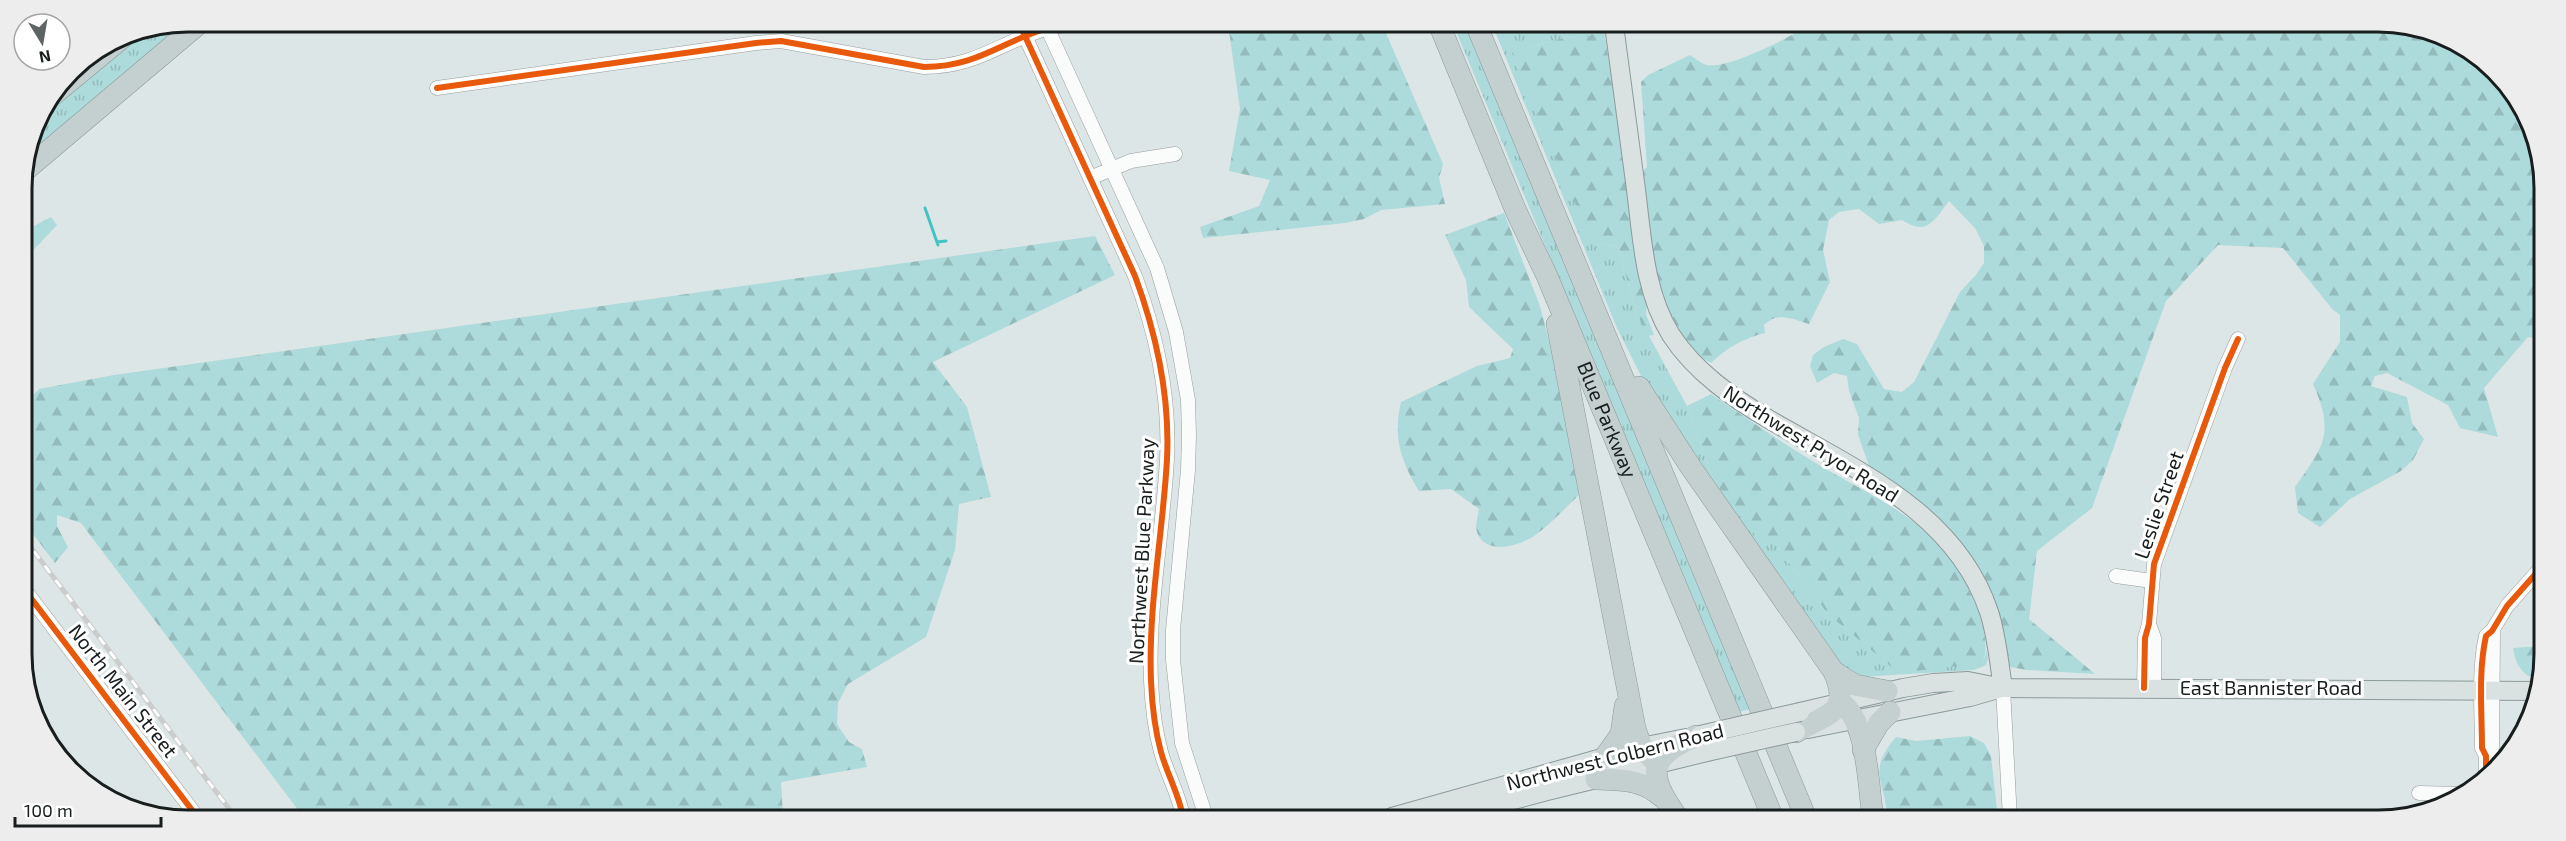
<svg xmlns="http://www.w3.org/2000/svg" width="2566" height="841" font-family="'Exo 2',sans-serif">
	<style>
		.grass { fill: url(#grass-tufts) }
		.forest { fill: url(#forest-firs) }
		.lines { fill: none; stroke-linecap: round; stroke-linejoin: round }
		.stream { stroke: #42c4c5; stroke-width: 3 }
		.minor-casing { stroke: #979e9e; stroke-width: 15 }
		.major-casing { stroke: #8b9a9a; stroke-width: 20 }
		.highway-casing { stroke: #8b9a9a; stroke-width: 22 }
		.minor { stroke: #fafbfb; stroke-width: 14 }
		.major { stroke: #dae1e1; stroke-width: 18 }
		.highway { stroke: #c4cfd0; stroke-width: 21 }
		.rail-casing { stroke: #cbcdcd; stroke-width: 5 }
		.rail { stroke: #fff; stroke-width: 3; stroke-dasharray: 9; stroke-linecap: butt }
		.major-bridge-casing { stroke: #8b9a9a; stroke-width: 20; stroke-linecap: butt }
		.major-bridge { stroke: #dae1e1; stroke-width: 18 }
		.cycleway-casing { stroke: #fff; stroke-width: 10 }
		.cycleway { stroke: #e8590c; stroke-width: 6 }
		.labels { text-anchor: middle; stroke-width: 6; stroke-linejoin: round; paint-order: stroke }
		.street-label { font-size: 20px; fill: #181e1e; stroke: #fff }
		.rim { fill: none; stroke: #181e1e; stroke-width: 3 }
	</style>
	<defs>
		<pattern id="grass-tufts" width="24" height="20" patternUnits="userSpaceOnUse" patternTransform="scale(1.5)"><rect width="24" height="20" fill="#addada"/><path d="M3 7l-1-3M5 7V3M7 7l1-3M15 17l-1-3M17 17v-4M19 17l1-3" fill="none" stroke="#94bbbb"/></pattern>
		<pattern id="forest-firs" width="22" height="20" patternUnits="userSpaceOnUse" patternTransform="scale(1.5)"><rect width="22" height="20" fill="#addada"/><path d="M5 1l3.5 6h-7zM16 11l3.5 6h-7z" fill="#94bbbb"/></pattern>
	</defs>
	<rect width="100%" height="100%" fill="#dde6e6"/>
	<path class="grass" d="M 188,21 L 26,158 L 33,126 L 148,29 Z
		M 1453,24 L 1466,24 L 1751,709 L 1739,712 Z
		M 1492,24 L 1604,25 L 1604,30 L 1578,41 L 1570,36 L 1530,47 L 1597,243 L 1618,247 L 1636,312 L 1687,406 L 1714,481 L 1773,541 L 1828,614 L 1983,663 L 1987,650 L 1988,659 L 1986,665 L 1974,670 L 1860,677 L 1844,672 L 1642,378 L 1617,328 Z"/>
	<path class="forest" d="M 1228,24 L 1382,24 L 1443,164 L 1439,178 L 1445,204 L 1381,210 L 1364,219 L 1345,223 L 1203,238 L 1200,227 L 1259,206 L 1270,180 L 1229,171 L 1240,109 Z
		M 1808,25 L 2422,27 L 2504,77 L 2542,155 L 2541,340 L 2528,337 L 2484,388 L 2498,437 L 2460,428 L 2448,405 L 2387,373 L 2375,376 L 2371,386 L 2407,397 L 2412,423 L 2424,439 L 2413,460 L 2401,471 L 2350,499 L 2320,527 L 2298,513 L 2295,487 C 2324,446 2335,433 2313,384 L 2340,342 L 2340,315 L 2333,310 L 2283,248 L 2218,245 L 2166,301 L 2092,508 L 2037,551 L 2029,619 L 2095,674 L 2027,670 L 2010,667 L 1977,566 L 1871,471 L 1858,435 L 1859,418 L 1849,391 L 1847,376 L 1834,373 L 1817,383 L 1810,366 L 1813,355 L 1824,347 L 1843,339 L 1857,344 L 1884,389 L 1902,392 L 1914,382 L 1960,292 L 1975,276 L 1984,263 L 1984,246 L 1975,228 L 1949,201 C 1933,222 1927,236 1902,220 L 1879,224 L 1859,209 L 1839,212 L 1829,220 L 1823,250 L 1830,282 L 1809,324 C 1793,319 1778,311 1764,325 L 1765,333 C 1742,339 1728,347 1711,363 C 1651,331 1649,234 1640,174 L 1647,167 L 1641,82 L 1648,75 L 1690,55 C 1695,58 1702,64 1707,65 C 1726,70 1792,37 1808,25 Z
		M 1604,30 L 1647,305 L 1646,314 L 1654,335 L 1648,336 L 1636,312 L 1618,247 L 1597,243 L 1590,239 L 1512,53 L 1516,47 L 1523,43 L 1530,47 L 1570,36 L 1579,40 Z
		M 1504,213 L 1540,306 L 1551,349 L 1579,495 C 1565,508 1550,525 1534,536 C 1519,546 1485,556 1477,532 C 1475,526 1478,516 1479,509 L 1451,489 L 1419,491 C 1400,460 1393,437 1401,402 L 1477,366 L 1510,358 L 1513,349 L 1469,307 L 1466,280 L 1445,235 Z
		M 51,217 L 57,225 L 23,261 L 30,276 L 22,301 L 22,239 L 32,227 Z
		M 1095,236 L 1115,275 L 933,362 L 967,407 L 991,497 L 959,504 L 955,550 L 926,637 L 848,684 L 838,703 L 837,724 L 849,742 L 862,749 L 867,767 L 781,782 L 783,816 L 302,815 L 81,523 L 57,515 L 57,526 L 68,547 L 55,563 L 23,521 L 23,399 L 31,397 L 39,389 L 114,375 Z
		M 1711,394 C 1742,415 1773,437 1806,457 C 1876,501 1944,520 1976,606 C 1983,625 1989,643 1983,663 L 1899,673 L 1828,614 L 1773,541 L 1758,539 L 1714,481 L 1687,406 Z
		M 2539,646 L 2539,676 L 2528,676 C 2518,668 2515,660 2513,648 Z
		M 1970,736 L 1984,743 L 1991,756 L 1998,819 L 1888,818 C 1884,780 1867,771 1896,737 L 1916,741 Z"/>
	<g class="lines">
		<path class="stream" d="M 925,208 L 938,245
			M 937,242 L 946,241"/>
		<g class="minor-casing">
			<path id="minor" d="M 1019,23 L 1135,276 C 1156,333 1170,398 1167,459 C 1163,533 1148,606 1151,681 C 1152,704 1155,730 1161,752 C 1167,774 1179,794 1183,817
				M 1045,23 L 1157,268 L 1176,332 L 1188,400 L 1189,436 L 1188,470 L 1173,630 L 1173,660 L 1182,743 L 1206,817
				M 437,88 L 756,43 L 781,41 L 924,67 C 976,67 999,43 1045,29 C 1055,26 1067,25 1078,23
				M 1090,178 L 1131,161 L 1175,154
				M 2116,576 L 2152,581
				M 24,589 L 195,814
				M 2149,624 L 2154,638 L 2154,688
				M 2003,688 L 2010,819
				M 2144,688 L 2145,638 L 2149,624 L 2154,564 L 2225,368 L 2238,339
				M 2486,756 L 2492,748 L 2493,633
				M 2486,779 L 2486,756 L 2482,748 C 2482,712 2478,672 2486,636 L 2492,631 L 2507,606 L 2540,569
				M 2419,793 L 2458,794"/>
		</g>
		<g class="major-casing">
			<path id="major" d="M 1614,25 C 1621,77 1628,130 1635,182 C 1642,233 1643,290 1671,335 C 1695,372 1733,398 1770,420 C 1854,469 1956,512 1989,612 C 1997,636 1999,663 2003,688
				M 1800,712 L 1903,688 L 1933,683 L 1968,681 L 2003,688 L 2539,691
				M 1808,729 L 1970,697 L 1998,689
				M 1392,817 L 1641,747 L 1686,738
				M 1450,817 L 1547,791 L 1707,752"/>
		</g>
		<g class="highway-casing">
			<g id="highway">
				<path id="s1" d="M 1439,24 L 1516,211 L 1547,276 L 1773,818"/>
				<path d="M 1476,24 L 1806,818"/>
				<path d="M 53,95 L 128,33"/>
				<path d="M 22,173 L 202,21"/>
				<path d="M 1557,324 L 1635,728 C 1640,744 1644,755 1659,763"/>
				<path d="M 1639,387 L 1690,466 L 1834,672 C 1852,714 1826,714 1796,732"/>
				<path d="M 1834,672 L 1855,685 L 1887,691"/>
				<path d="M 1840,702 C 1868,719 1868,787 1873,818"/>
				<path d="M 1863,750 L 1879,723 L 1890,712"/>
				<path d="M 1604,758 L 1621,734 L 1625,706"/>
				<path d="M 1596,779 C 1622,780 1642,779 1662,797"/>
				<path d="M 1678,818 C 1648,777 1645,758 1696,736"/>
			</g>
		</g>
		<use href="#minor" class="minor"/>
		<use href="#major" class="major"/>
		<use href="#highway" class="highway"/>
		<g class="rail-casing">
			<path id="rail" d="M 23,537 L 233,814"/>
		</g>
		<use href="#rail" class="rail"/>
		<g class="major-bridge-casing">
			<path id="major-bridge" d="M 1700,735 L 1800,712
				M 1707,752 L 1796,732"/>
		</g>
		<use href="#major-bridge" class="major-bridge"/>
		<g class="cycleway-casing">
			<path id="cycleway" d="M 1019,23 L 1135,276 C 1156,333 1170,398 1167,459 C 1163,533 1148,606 1151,681 C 1152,704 1155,730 1161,752 C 1167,774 1179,794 1183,817
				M 437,88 L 756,43 L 781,41 L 924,67 C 976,67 999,43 1045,29 C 1055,26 1067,25 1078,23
				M 24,589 L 195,814
				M 2144,688 L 2145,638 L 2149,624 L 2154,564 L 2225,368 L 2238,339
				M 2486,779 L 2486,756 L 2482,748 C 2482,712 2478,672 2486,636 L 2492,631 L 2507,606 L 2540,569"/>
		</g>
		<use href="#cycleway" class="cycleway"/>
	</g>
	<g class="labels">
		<g class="street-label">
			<text dy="7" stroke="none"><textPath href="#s1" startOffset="430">Blue Parkway</textPath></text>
			<text transform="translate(1811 444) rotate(32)" y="7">Northwest Pryor Road</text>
			<text transform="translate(2159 505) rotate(-71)" y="7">Leslie Street</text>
			<text transform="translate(1142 551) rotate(-87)" y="7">Northwest Blue Parkway</text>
			<text x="2271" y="695">East Bannister Road</text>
			<text transform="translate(123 691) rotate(52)" y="7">North Main Street</text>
			<text transform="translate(1615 757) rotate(-14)" y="7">Northwest Colbern Road</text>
		</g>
	</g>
	<path d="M0 0H2566V841H0ZM188 32H2378A156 156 0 0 1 2534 188V654A156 156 0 0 1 2378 810H188A156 156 0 0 1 32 654V188A156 156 0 0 1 188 32Z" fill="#ededed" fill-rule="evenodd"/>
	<path class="rim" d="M188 32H2378A156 156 0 0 1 2534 188V654A156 156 0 0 1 2378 810H188A156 156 0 0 1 32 654V188A156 156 0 0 1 188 32Z"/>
	<g transform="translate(42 42) rotate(169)"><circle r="28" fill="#ffffff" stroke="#a3a5a5" stroke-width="1.5"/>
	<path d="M0-4.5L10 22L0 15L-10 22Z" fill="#5d6464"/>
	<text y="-9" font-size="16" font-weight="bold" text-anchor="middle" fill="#181e1e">N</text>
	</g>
	<path d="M15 817v9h146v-9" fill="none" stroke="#181e1e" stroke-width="3"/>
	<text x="24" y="817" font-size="18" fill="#181e1e" stroke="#ffffff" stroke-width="4.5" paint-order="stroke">100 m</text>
</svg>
